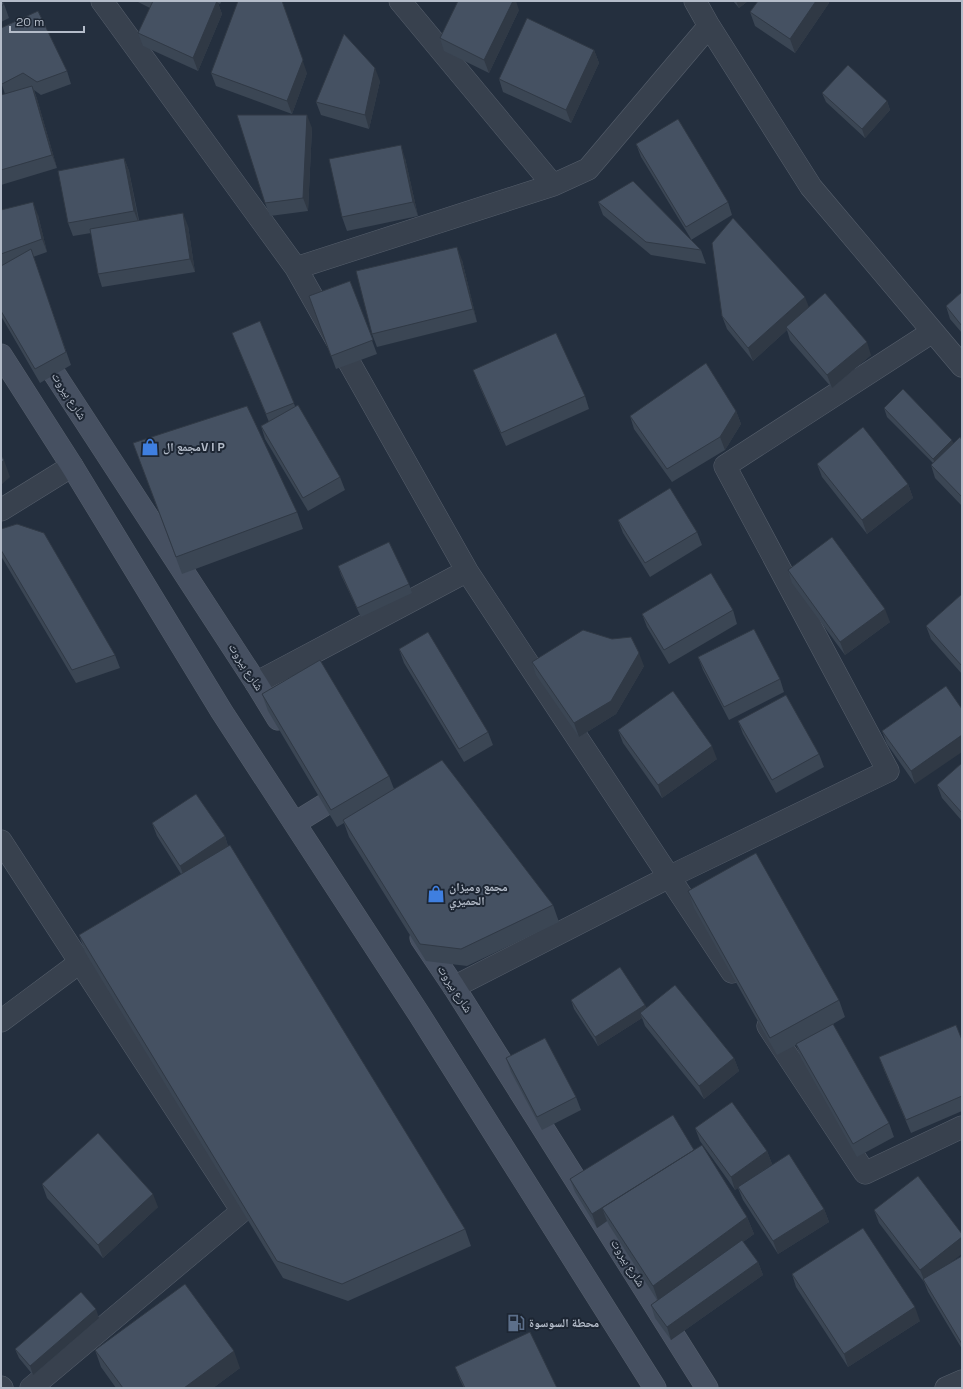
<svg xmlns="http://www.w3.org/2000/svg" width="963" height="1389" font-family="'Space Grotesk','Noto Naskh Arabic',sans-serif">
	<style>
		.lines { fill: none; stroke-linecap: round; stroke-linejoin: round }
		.minor-casing { stroke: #565f6c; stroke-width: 23 }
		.tertiary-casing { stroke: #565f6c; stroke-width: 23 }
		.secondary-casing { stroke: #565f6c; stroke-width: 23 }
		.minor { stroke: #38414e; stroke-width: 22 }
		.tertiary { stroke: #38414e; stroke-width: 22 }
		.secondary { stroke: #465061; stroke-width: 22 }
		.wall { fill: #3b4654 }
		.shaded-wall { fill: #303945 }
		.building { fill: #455162; stroke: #303945 }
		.labels { text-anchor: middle; stroke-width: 4; stroke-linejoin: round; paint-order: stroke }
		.street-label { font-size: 12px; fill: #b4bcc9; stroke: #1d2633 }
		.poi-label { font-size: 12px; font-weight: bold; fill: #b4bcc9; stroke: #1d2633; text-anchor: start }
	</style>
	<rect width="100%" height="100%" fill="#242f3e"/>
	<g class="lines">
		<g class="minor-casing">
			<path id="minor" d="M 102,1 L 296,268 L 467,571 L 732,972
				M 400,1 L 553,185
				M 695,1 L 709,26 L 811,187 L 962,366
				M 296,268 L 553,185 L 588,169 L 709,26
				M 1,510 L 72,466
				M 256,683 L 467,571
				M 1,841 L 242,1211 L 31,1388
				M 454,987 L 669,877 L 888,771 L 725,466 L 932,332
				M 1,1021 L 79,963
				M 768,1026 L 865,1173 L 962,1127
				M 1,1387 L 2,1388"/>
		</g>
		<g class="tertiary-casing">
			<path id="tertiary" d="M 946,1388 L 962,1381"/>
		</g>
		<g class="secondary-casing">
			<path id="secondary" d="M 39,350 L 256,683 L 278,719
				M 1,355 L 72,466 L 222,712 L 419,1014 L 655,1388
				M 295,823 L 329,802
				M 421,938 L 454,987 L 707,1388"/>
		</g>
		<use href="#minor" class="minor"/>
		<use href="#tertiary" class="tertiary"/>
		<use href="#secondary" class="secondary"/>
	</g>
	<path class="wall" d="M 1,1 L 4,4 L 9,18 L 1,22 Z
		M 136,1 L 222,1 L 220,4 L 218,3 L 222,14 L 198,71 L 143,46 L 138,33 L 150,8 Z
		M 733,1 L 748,1 L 739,8 Z
		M 758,1 L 828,1 L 829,3 L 795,53 L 755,26 L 750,12 Z
		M 519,10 L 489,73 L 444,51 L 440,38 Z
		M 1,28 L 67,71 L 71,84 L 41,95 L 34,90 L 37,99 L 57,168 L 1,185 L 1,95 L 5,94 L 1,82 Z
		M 594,50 L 599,63 L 571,123 L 503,92 L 499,79 Z
		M 211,73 L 307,73 L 292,114 L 216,86 Z
		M 380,81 L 369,129 L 321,115 L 316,102 Z
		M 822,93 L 887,101 L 890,110 L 865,138 L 826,102 Z
		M 312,128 L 308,211 L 270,216 L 265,203 Z
		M 636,144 L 728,202 L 732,215 L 691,240 L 701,250 L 706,264 L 651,255 L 603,215 L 598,202 L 691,239 L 641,157 Z
		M 124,158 L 129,171 L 139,220 L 188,226 L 195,272 L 102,287 L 98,274 L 91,233 L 73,236 L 68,223 Z
		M 405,158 L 418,216 L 347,231 L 342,217 Z
		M 1,210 L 38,215 L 47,252 L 33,257 L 71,365 L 40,383 L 1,316 Z
		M 462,260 L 477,322 L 377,347 L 372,334 Z
		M 350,281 L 377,354 L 336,369 L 309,296 Z
		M 962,292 L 962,333 L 950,319 L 946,306 Z
		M 809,307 L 871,355 L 832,388 L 790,340 L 787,330 L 753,361 L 727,329 L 722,316 Z
		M 260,321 L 295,406 L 340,477 L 345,490 L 308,511 L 265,439 L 261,426 L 269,422 L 232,333 Z
		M 473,370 L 585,396 L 589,409 L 506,446 L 478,383 Z
		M 884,408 L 953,443 L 962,440 L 962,506 L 935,478 L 931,465 L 933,463 L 887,417 Z
		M 736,411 L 741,424 L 725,450 L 672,482 L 634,429 L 630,416 Z
		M 133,443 L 297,512 L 303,529 L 182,574 Z
		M 817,464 L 908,484 L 913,498 L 867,534 L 822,477 Z
		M 618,520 L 697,532 L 702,545 L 650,577 L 623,533 Z
		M 1,529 L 115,655 L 120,668 L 76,683 L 1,556 Z
		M 338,566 L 409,584 L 412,593 L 361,617 L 341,575 Z
		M 788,570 L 890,622 L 845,655 L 792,583 Z
		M 962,594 L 962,674 L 931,639 L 926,626 Z
		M 733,610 L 737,624 L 669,664 L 647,627 L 642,614 Z
		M 399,649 L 488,732 L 493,745 L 464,762 L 404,663 Z
		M 698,657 L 780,679 L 784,692 L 729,720 L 703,670 Z
		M 532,662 L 644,666 L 616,714 L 579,737 L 536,675 Z
		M 946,686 L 915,784 L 887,744 L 882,731 Z
		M 262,694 L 389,776 L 394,789 L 553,905 L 559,922 L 467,966 L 426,961 L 349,837 L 344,823 L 337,827 L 268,711 Z
		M 738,721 L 819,754 L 824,767 L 776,793 L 743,734 Z
		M 618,730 L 717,759 L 662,798 L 623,743 Z
		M 962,763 L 962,821 L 942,798 L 937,785 Z
		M 152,823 L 225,836 L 228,846 L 465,1229 L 471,1246 L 348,1301 L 283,1278 L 85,952 L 79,935 L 181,874 L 157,836 Z
		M 688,891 L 839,1000 L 845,1017 L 833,1024 L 889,1123 L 894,1137 L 857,1157 L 801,1058 L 796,1045 L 777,1055 L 694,908 Z
		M 571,1000 L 645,1005 L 646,1008 L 734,1058 L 739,1071 L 704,1099 L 645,1026 L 642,1018 L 598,1046 L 574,1009 Z
		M 962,1040 L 962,1111 L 911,1133 L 884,1070 L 879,1057 Z
		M 506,1058 L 576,1097 L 581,1110 L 542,1130 L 511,1072 Z
		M 695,1128 L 767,1151 L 772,1164 L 760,1173 L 824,1209 L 829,1222 L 778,1254 L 743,1200 L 738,1188 L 735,1190 L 700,1141 Z
		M 694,1150 L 747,1217 L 754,1234 L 743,1242 L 758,1262 L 763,1275 L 671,1340 L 655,1318 L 651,1305 L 657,1300 L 609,1225 L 607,1221 L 597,1228 L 575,1192 L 570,1179 Z
		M 42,1184 L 158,1207 L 103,1258 L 47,1198 Z
		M 874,1210 L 952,1262 L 962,1256 L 962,1349 L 928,1292 L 924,1282 L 879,1223 Z
		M 792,1274 L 920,1321 L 848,1367 L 796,1287 Z
		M 99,1318 L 33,1375 L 19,1358 L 15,1349 Z
		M 95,1350 L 240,1368 L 213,1388 L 116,1388 L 101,1367 Z
		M 455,1367 L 557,1388 L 464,1388 L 460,1380 Z"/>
	<path class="shaded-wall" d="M 217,1 L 222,14 L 198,71 L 193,58 Z
		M 282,1 L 307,73 L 292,114 L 287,101 Z
		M 513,1 L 516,1 L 519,10 L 489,73 L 484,60 Z
		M 736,1 L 748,1 L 739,8 Z
		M 816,1 L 828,1 L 829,3 L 795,53 L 790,39 Z
		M 594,50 L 599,63 L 571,123 L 566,110 Z
		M 375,68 L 380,81 L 369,129 L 365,115 Z
		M 32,86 L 37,99 L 57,168 L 52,155 Z
		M 887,101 L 890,110 L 865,138 L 862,129 Z
		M 307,115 L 312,128 L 308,211 L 303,198 Z
		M 401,145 L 405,158 L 418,216 L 413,202 Z
		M 124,158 L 129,171 L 139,224 L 134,211 Z
		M 33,202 L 38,215 L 47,252 L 42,239 Z
		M 183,213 L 188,226 L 195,272 L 190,259 Z
		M 457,247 L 462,260 L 477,322 L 473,309 Z
		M 805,297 L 810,310 L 786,327 L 787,330 L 753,361 L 748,348 Z
		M 867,342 L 871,355 L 832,388 L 827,375 Z
		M 736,411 L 741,424 L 725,450 L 720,437 Z
		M 952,440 L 956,449 L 937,468 L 933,459 Z
		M 4,460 L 10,477 L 1,485 L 1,463 Z
		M 908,484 L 913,498 L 867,534 L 862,520 Z
		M 885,609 L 890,622 L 845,655 L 840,642 Z
		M 639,653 L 644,666 L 616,714 L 579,737 L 574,723 Z
		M 962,735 L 962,752 L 915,784 L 911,771 Z
		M 712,746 L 717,759 L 662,798 L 658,785 Z
		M 225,836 L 229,850 L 185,879 L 180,866 Z
		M 645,1005 L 648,1014 L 640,1013 L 642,1018 L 598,1046 L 595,1037 Z
		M 734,1058 L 739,1071 L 704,1099 L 699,1086 Z
		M 767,1151 L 772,1164 L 735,1190 L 731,1177 Z
		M 153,1194 L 158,1207 L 103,1258 L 98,1245 Z
		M 602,1208 L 607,1221 L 597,1228 L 592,1214 Z
		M 824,1209 L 829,1222 L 778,1254 L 773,1241 Z
		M 747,1217 L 754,1234 L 659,1303 L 653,1286 Z
		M 962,1237 L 962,1254 L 925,1282 L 920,1270 Z
		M 758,1262 L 763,1275 L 671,1340 L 667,1327 Z
		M 915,1307 L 920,1321 L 848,1367 L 844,1354 Z
		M 96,1309 L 99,1318 L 33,1375 L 30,1366 Z
		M 234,1351 L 240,1368 L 213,1388 L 184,1388 Z"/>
	<path class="building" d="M 1,1 L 2,1 L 4,4 L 1,6 Z
		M 153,1 L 217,1 L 193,58 L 138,33 Z
		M 238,1 L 282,1 L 303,60 L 287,101 L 211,73 Z
		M 458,1 L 513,1 L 484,60 L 440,38 Z
		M 758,1 L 816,1 L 790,39 L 750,12 Z
		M 38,11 L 67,71 L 37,82 L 23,73 L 2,84 L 1,82 L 1,28 Z
		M 527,18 L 594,50 L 566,110 L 499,79 Z
		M 344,34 L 375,68 L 365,115 L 316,102 Z
		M 848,65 L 887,101 L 862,129 L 822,93 Z
		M 32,86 L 52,155 L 1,170 L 1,95 Z
		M 237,115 L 307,115 L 303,198 L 265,203 Z
		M 678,119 L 728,202 L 686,227 L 636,144 Z
		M 401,145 L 413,202 L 342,217 L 329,159 Z
		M 124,158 L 134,211 L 68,223 L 58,171 Z
		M 633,181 L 701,250 L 646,242 L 598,202 Z
		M 33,202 L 42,239 L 1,254 L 1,210 Z
		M 183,213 L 190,259 L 98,274 L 90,229 Z
		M 733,218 L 805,297 L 748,348 L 722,316 L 712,243 Z
		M 457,247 L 473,309 L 372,334 L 356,271 Z
		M 31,249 L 66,352 L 35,369 L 1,311 L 1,266 Z
		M 350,281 L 373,340 L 331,356 L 309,296 Z
		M 962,292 L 962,326 L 946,306 Z
		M 825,293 L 867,342 L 827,375 L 786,327 Z
		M 260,321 L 294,403 L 266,414 L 232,333 Z
		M 556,333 L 585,396 L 501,433 L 473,370 Z
		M 706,363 L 736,411 L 720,437 L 667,469 L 630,416 Z
		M 903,389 L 952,440 L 933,459 L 884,408 Z
		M 298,405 L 340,477 L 303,498 L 261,426 Z
		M 247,406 L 297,512 L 176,557 L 133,443 Z
		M 863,427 L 908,484 L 862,520 L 817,464 Z
		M 960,437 L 962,440 L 962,497 L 931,465 Z
		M 1,456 L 4,460 L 1,463 Z
		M 670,488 L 697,532 L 645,563 L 618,520 Z
		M 17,524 L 44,533 L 115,655 L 72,670 L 1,550 L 1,529 Z
		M 832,537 L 885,609 L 840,642 L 788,570 Z
		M 389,542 L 409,584 L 357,608 L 338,566 Z
		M 711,573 L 733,610 L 664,650 L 642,614 Z
		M 962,594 L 962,666 L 926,626 Z
		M 754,629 L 780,679 L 724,707 L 698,657 Z
		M 583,630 L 612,639 L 631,637 L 639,653 L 611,701 L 574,723 L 532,662 Z
		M 428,632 L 488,732 L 459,749 L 399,649 Z
		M 320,660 L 389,776 L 331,810 L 262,694 Z
		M 946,686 L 962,709 L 962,735 L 911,771 L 882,731 Z
		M 673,691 L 712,746 L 658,785 L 618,730 Z
		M 786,695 L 819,754 L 772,780 L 738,721 Z
		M 442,760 L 553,905 L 461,949 L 420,944 L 343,820 Z
		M 962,763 L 962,813 L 937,785 Z
		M 196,794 L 225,836 L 180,866 L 152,823 Z
		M 230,845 L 465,1229 L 342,1284 L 277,1261 L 79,935 Z
		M 756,853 L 839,1000 L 770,1038 L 688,891 Z
		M 620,967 L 645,1005 L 595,1037 L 571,1000 Z
		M 675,985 L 734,1058 L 699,1086 L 640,1013 Z
		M 833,1024 L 889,1123 L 853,1144 L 796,1044 Z
		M 956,1025 L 962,1040 L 962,1096 L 906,1120 L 879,1057 Z
		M 545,1038 L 576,1097 L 537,1117 L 506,1058 Z
		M 732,1102 L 767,1151 L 731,1177 L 695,1128 Z
		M 673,1115 L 694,1150 L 592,1214 L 570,1179 Z
		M 98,1133 L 153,1194 L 98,1245 L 42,1184 Z
		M 702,1145 L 747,1217 L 653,1286 L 602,1208 Z
		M 789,1154 L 824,1209 L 773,1241 L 738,1187 Z
		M 918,1176 L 962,1234 L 962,1237 L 920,1270 L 874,1210 Z
		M 863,1228 L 915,1307 L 844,1354 L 792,1274 Z
		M 742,1240 L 758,1262 L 667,1327 L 651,1305 Z
		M 962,1256 L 962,1344 L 923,1279 Z
		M 185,1284 L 234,1351 L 184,1388 L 123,1388 L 95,1350 Z
		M 81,1292 L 96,1309 L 30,1366 L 15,1349 Z
		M 530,1332 L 557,1388 L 465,1388 L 455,1367 Z"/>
	<defs>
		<g id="shop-bare" transform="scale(1.38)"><path d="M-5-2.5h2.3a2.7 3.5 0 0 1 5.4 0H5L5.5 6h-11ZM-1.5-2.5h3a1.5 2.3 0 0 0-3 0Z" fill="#3f7fe0" stroke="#1d2633" stroke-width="2.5" paint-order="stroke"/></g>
		<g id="fuel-bare" transform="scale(1.38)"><path d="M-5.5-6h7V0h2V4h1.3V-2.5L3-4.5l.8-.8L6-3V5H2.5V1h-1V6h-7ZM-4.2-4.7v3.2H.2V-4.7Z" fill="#5c6f8a" stroke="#1d2633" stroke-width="2.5" paint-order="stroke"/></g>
	</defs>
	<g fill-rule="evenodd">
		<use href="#shop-bare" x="150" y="447"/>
		<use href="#shop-bare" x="436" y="894"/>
		<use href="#fuel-bare" x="516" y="1323"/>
	</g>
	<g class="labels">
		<g class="street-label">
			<text transform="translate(69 396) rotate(57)" y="4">شارع بيروت</text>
			<text transform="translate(246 667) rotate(57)" y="4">شارع بيروت</text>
			<text transform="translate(455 989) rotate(57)" y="4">شارع بيروت</text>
			<text transform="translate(628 1263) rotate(58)" y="4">شارع بيروت</text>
		</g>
		<g class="poi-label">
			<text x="163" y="451">مجمع الV I P</text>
			<text x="449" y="891">مجمع وميزان<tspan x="449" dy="14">الحميري</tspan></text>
			<text x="529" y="1327">محطة السوسوة</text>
		</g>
	</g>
	<rect width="963" height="1389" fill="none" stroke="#b4bcc9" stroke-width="4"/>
	<path d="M10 26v6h74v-6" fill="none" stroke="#b4bcc9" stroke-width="2"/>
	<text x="16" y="26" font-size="12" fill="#b4bcc9" stroke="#1d2633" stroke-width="3" paint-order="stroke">20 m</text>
</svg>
